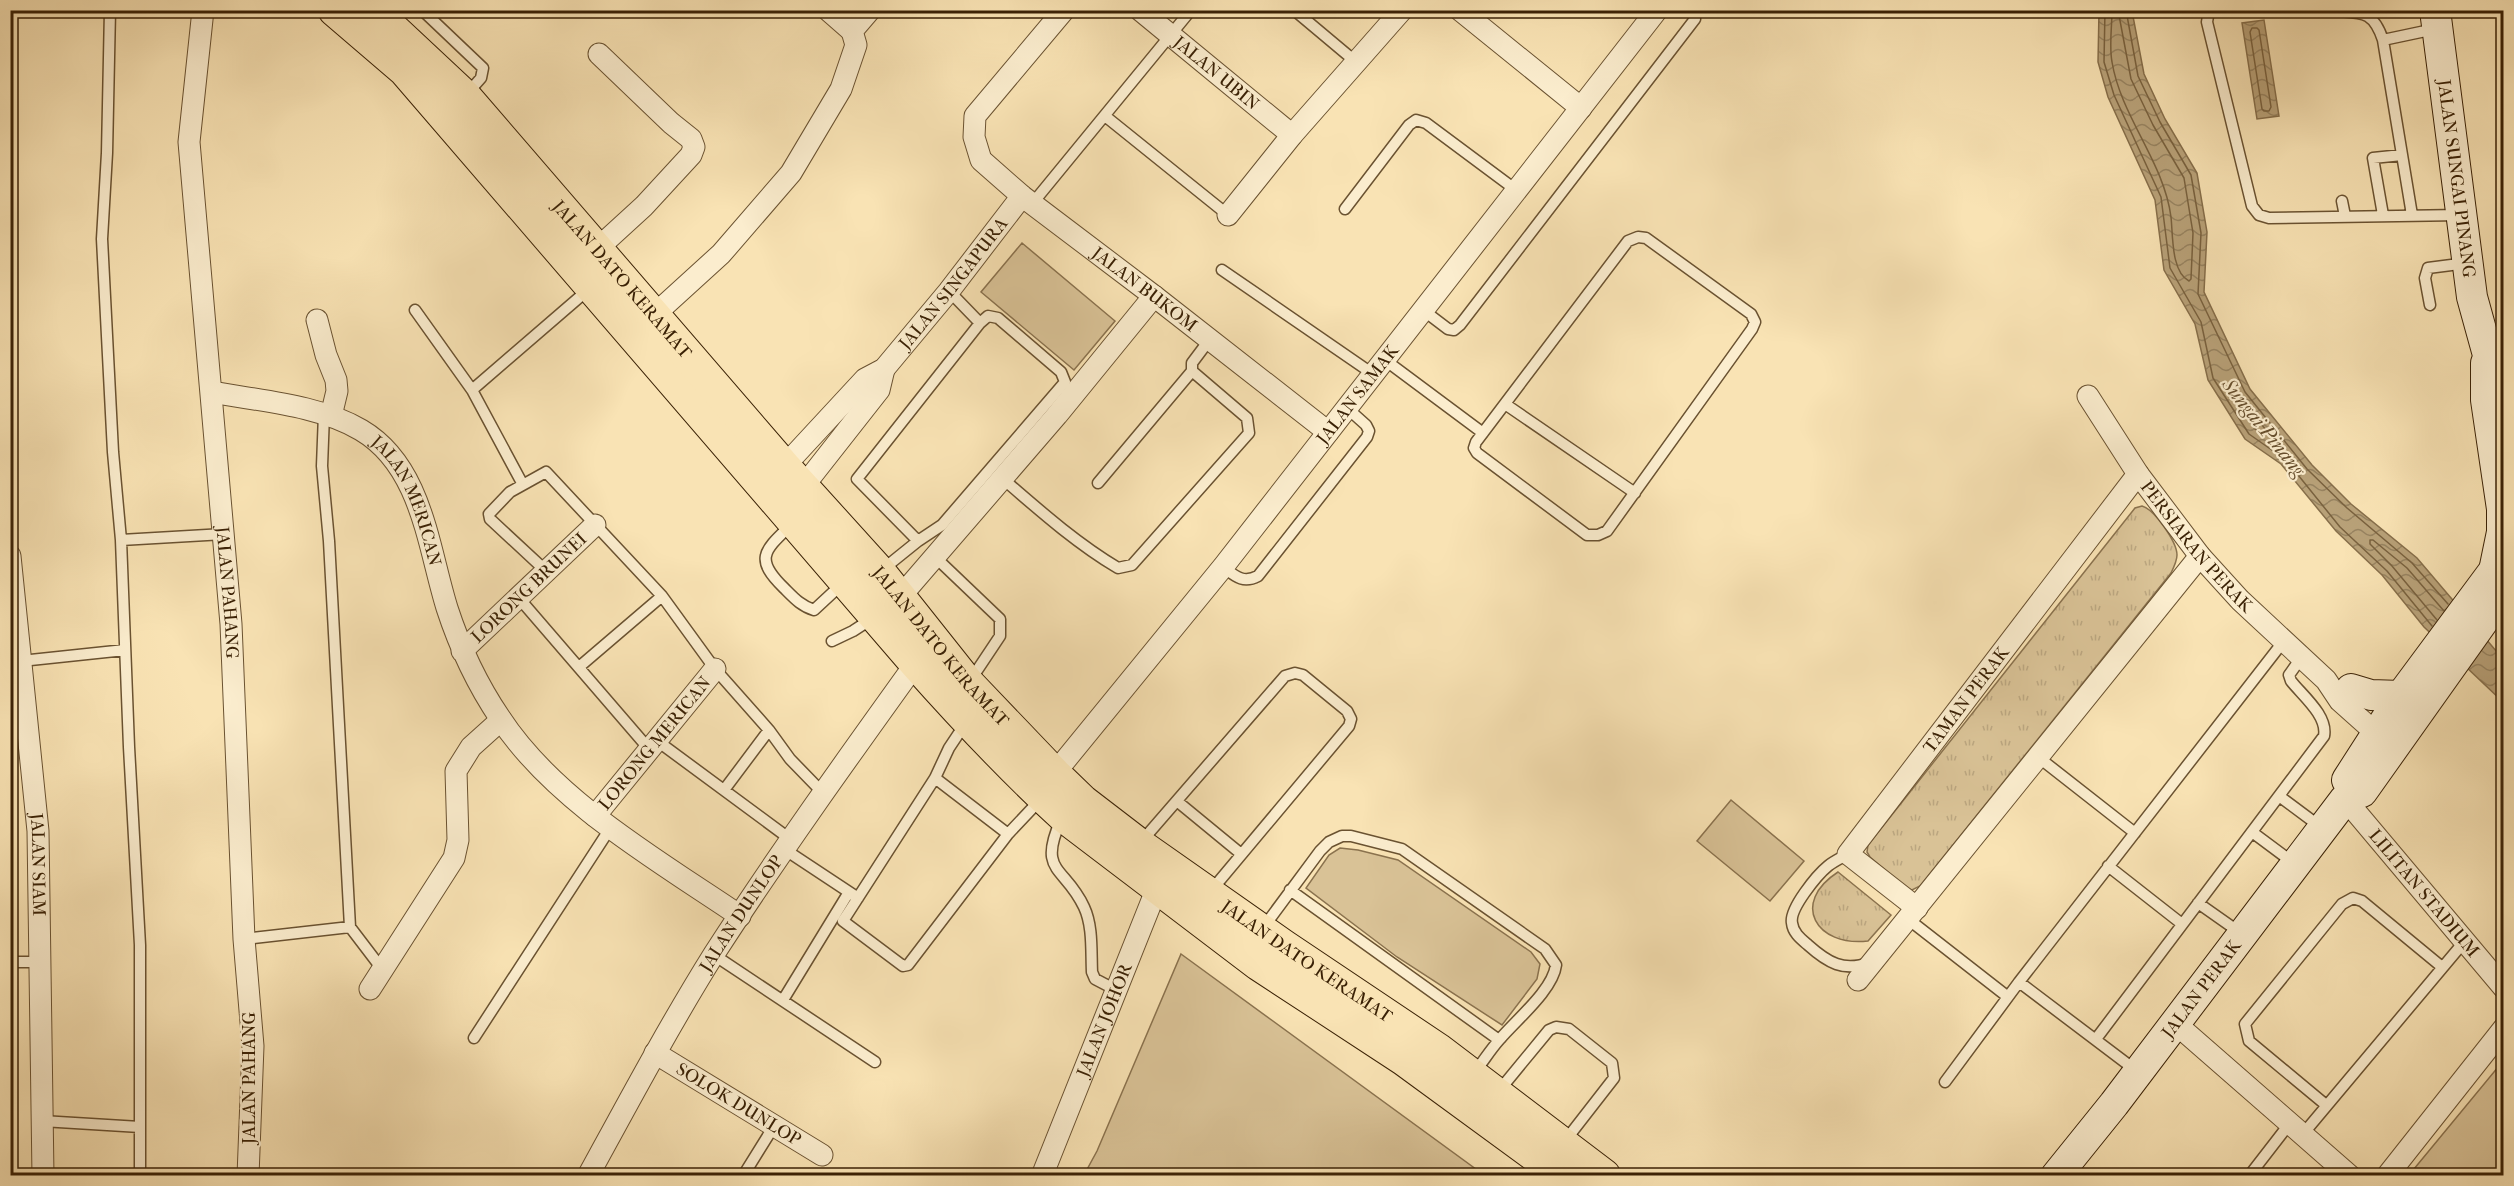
<svg xmlns="http://www.w3.org/2000/svg" width="2514" height="1186" font-family="'IM FELL French Canon',serif">
	<style>
		.grass { fill: url(#grass-tufts); stroke: #8a724e; stroke-width: 1.5 }
		.garden { fill: #d9c296; stroke: #8a724e; stroke-width: 1.5 }
		.water { fill: url(#water-waves); stroke: #866e4a; stroke-width: 1.5 }
		.lines { fill: none; stroke-linecap: round; stroke-linejoin: round }
		.shore { stroke: #79613e; stroke-width: 1.5 }
		.service-casing { stroke: #6a5231; stroke-width: 13 }
		.minor-casing { stroke: #6a5231; stroke-width: 23 }
		.secondary-casing { stroke: #3a2105; stroke-width: 32 }
		.primary-casing { stroke: #3a2105; stroke-width: 35 }
		.service { stroke: #fbedce; stroke-width: 10 }
		.minor { stroke: #fbedce; stroke-width: 21 }
		.secondary { stroke: #fbedce; stroke-width: 30 }
		.primary { stroke: #f9e3b4; stroke-width: 33 }
		.labels { text-anchor: middle; stroke-width: 4.5; stroke-linejoin: round; paint-order: stroke }
		.street-label { font-size: 18px; fill: #3a2105; stroke: #fbedce }
		.water-label { font-size: 20px; font-style: italic; fill: #664e2d; stroke: #fbedce }
	</style>
	<defs>
		<pattern id="grass-tufts" width="24" height="20" patternUnits="userSpaceOnUse" patternTransform="scale(1.5)"><rect width="24" height="20" fill="#d9c296"/><path d="M3 7l-1-3M5 7V3M7 7l1-3M15 17l-1-3M17 17v-4M19 17l1-3" fill="none" stroke="#bba680"/></pattern>
		<pattern id="water-waves" width="16" height="10" patternUnits="userSpaceOnUse" patternTransform="scale(1.5)"><rect width="16" height="10" fill="#b8a178"/><path d="M0 5q4-4 8 0t8 0" fill="none" stroke="#978360"/></pattern>
	</defs>
	<rect width="100%" height="100%" fill="#f9e3b4"/>
	<filter id="stains"><feTurbulence type="fractalNoise" baseFrequency=".00333" numOctaves="4"/><feColorMatrix values="0 0 0 0 .2 0 0 0 0 .09 0 0 0 0 .02 0 0 0 .5 -.17"/></filter>
	<radialGradient id="worn" r=".72"><stop offset=".6" stop-color="#630" stop-opacity="0"/><stop offset="1" stop-color="#630" stop-opacity=".3"/></radialGradient>
	<path class="grass" d="M 2142,506 C 2154,509 2177,542 2177,555 C 2177,561 2174,567 2171,573 L 1920,886 L 1912,890 L 1906,888 L 1870,857 L 1867,852 L 1868,845 L 2135,508 Z
		M 1838,872 L 1891,915 L 1868,941 C 1816,947 1790,903 1838,872 Z"/>
	<path class="garden" d="M 1022,243 L 1115,321 L 1074,370 L 981,292 Z
		M 1731,800 L 1804,861 L 1770,901 L 1697,841 Z
		M 1340,848 L 1358,850 L 1398,860 L 1531,952 L 1540,964 L 1537,979 L 1502,1025 L 1397,957 L 1306,888 L 1329,855 Z
		M 1181,954 L 1484,1175 L 1084,1175 L 1097,1151 Z
		M 2503,1061 L 2503,1175 L 2409,1175 Z"/>
	<path class="water" d="M 2099,11 L 2132,11 L 2144,74 L 2165,119 L 2197,173 L 2207,232 L 2204,292 L 2250,389 L 2312,465 L 2351,504 L 2417,558 L 2503,659 L 2503,702 L 2424,627 L 2382,575 L 2336,531 L 2281,464 L 2245,439 L 2208,380 L 2195,324 L 2164,270 L 2155,200 L 2108,97 L 2098,62 Z
		M 2264,20 L 2279,116 L 2257,119 L 2242,23 Z"/>
	<g class="lines">
		<path class="shore" d="M 2105,10 L 2104,62 L 2114,95 L 2161,197 L 2170,268 L 2201,322 L 2213,378 L 2249,434 L 2286,460 L 2340,527 L 2387,571 L 2432,626
			M 2112,10 C 2112,27 2109,46 2112,62 C 2121,117 2164,162 2171,217 C 2173,235 2171,272 2189,281 L 2191,279 L 2193,233 L 2184,178 L 2153,125 L 2131,79 L 2118,10
			M 2126,10 L 2138,76 L 2160,122 L 2191,175 L 2201,233 L 2198,294 L 2245,392 L 2307,469 L 2347,508 L 2412,563 L 2448,604
			M 2252,28 L 2257,28 L 2259,30 L 2271,107 L 2269,111 L 2264,111 L 2262,109 L 2250,32 Z
			M 2245,409 L 2249,409 L 2266,430 L 2265,434 L 2255,429 L 2244,413 Z
			M 2437,620 L 2392,566 L 2370,544 L 2370,540 L 2373,540 L 2407,568 L 2444,611"/>
		<g class="service-casing">
			<path id="service" d="M 110,10 L 107,153 L 102,239 L 113,452 L 121,540 L 129,747 L 140,945 L 140,1176
				M 422,10 L 483,68 L 481,78 L 466,95
				M 1294,10 L 1356,62
				M 2209,10 L 2207,22 L 2252,206 L 2259,215 L 2269,218 L 2461,215
				M 2328,10 C 2359,14 2372,7 2383,40 L 2412,215
				M 2383,40 L 2435,29
				M 1105,116 L 1228,215
				M 2342,201 L 2345,216
				M 1032,204 L 1191,10
				M 1345,209 L 1409,125 L 1416,120 L 1426,123 L 1516,190
				M 2383,215 L 2373,158 L 2402,155
				M 1638,237 L 1646,238 L 1751,314 L 1755,322 L 1752,329 L 1607,531 L 1598,535 L 1587,535 L 1477,453 L 1474,448 L 1476,442 L 1628,241 Z
				M 1222,270 L 1373,374
				M 2430,305 L 2425,278 L 2428,268 L 2467,263
				M 415,310 L 472,390 L 522,483
				M 1423,310 L 1448,329 L 1454,330 L 1460,325 L 1695,19 L 1693,10
				M 1385,360 L 1483,433
				M 472,390 L 589,289
				M 1505,404 L 1635,493
				M 324,414 L 322,466 L 329,541 L 350,927
				M 1002,478 C 1039,510 1076,543 1118,568 L 1132,565 L 1249,433 L 1247,418 L 1192,371 L 1192,363 L 1210,339
				M 1098,483 L 1192,371
				M 792,524 C 765,550 753,558 784,588 C 794,598 801,606 814,610 L 842,584
				M 121,540 L 224,534
				M 918,541 L 942,525 L 1065,382 L 1061,372 L 998,318 L 988,316 L 980,323
				M 934,556 L 1000,619 L 1000,636 L 970,681
				M 1223,567 C 1235,576 1243,584 1258,576 L 1367,437 L 1369,431 L 1366,425 L 1347,408
				M 882,570 L 918,541 L 857,479 L 980,323 L 949,291
				M 546,571 L 490,519 L 489,514 L 510,492 L 546,472 L 662,596 L 715,669 L 769,730 L 790,759 L 823,793
				M 518,597 L 649,749
				M 832,641 L 853,631 L 873,618
				M 21,661 L 125,650
				M 579,667 L 662,596
				M 965,724 L 949,748 L 935,778 L 843,921 L 903,966 L 908,965 L 1008,834
				M 656,740 L 790,839
				M 2038,757 L 2135,833
				M 935,778 L 1008,834 L 1041,799
				M 724,790 L 769,730
				M 2279,796 L 2322,828
				M 1178,802 L 1240,853
				M 1061,820 C 1037,873 1065,866 1084,907 C 1093,926 1091,951 1092,972 L 1095,979 L 1116,990
				M 2252,832 L 2295,864
				M 1141,842 L 1285,676 L 1295,673 L 1303,675 L 1347,711 L 1351,719 L 1349,726 L 1210,892
				M 784,849 L 849,892
				M 1848,854 C 1841,858 1834,861 1828,866 C 1817,875 1789,909 1792,923 C 1793,933 1801,939 1808,945 C 1827,962 1844,973 1870,962
				M 2108,866 L 2182,924
				M 1290,890 L 1499,1040
				M 2198,903 L 2242,934
				M 1908,919 L 2008,997
				M 1263,928 L 1320,851 L 1329,842 L 1342,836 L 1351,836 L 1402,849 L 1545,949 L 1556,965 C 1553,990 1516,1020 1500,1039 C 1490,1050 1483,1062 1474,1073
				M 244,939 L 350,927 L 382,969
				M 714,955 L 875,1062
				M 10,962 L 40,962
				M 2019,982 L 2138,1072
				M 783,1000 L 849,892 L 858,898
				M 474,1038 L 611,827
				M 2096,1039 L 2324,736 C 2328,716 2303,696 2291,681 L 2289,675 L 2301,658
				M 1945,1082 L 2019,982 L 2283,642
				M 1498,1092 L 1549,1030 L 1556,1027 L 1569,1029 L 1612,1063 L 1614,1078 L 1565,1141
				M 2326,1105 L 2249,1041 L 2245,1024 L 2342,904 L 2353,898 L 2362,901 L 2442,967
				M 42,1121 L 140,1127
				M 2303,1134 L 2464,942
				M 743,1176 L 774,1126
				M 2249,1176 L 2290,1123"/>
		</g>
		<g class="minor-casing">
			<g id="minor">
				<path id="s1" d="M 203,10 L 189,142 L 231,624 L 244,939 L 253,1046 L 248,1176"/>
				<path d="M 828,10 L 852,31"/>
				<path id="s2" d="M 1064,10 L 975,116 L 974,137 L 981,160 L 1022,196 L 1154,296 L 1328,432"/>
				<path id="s3" d="M 1140,10 L 1292,135"/>
				<path d="M 1460,10 L 1581,108"/>
				<path d="M 1228,215 L 1292,135 L 1402,10"/>
				<path d="M 597,249 L 644,206 L 691,155 L 694,147 L 691,139 L 671,123 L 599,54"/>
				<path d="M 317,320 L 326,355 L 336,380 L 337,391 L 331,416"/>
				<path d="M 648,326 L 654,315 L 721,254 L 791,173 L 841,89 L 856,45 L 852,31 L 870,10"/>
				<path id="s4" d="M 212,392 C 260,401 319,405 361,430 C 422,466 428,547 447,608 C 460,648 477,684 500,718 C 554,801 659,861 740,916"/>
				<path id="s5" d="M 2088,396 L 2138,474 L 2200,556 L 2240,600 L 2326,680 L 2340,701 L 2377,734 L 2391,736"/>
				<path id="s6" d="M 777,474 L 865,379 L 884,369 L 949,291 L 1022,196"/>
				<path d="M 802,488 L 879,390 L 884,369"/>
				<path id="s7" d="M 10,556 L 38,831 L 43,1176"/>
				<path d="M 900,597 L 1057,415 L 1154,296"/>
				<path id="s8" d="M 462,651 L 595,525"/>
				<path id="s9" d="M 1054,774 L 1223,567 L 1657,10"/>
				<path id="s10" d="M 2345,799 L 2504,988"/>
				<path id="s11" d="M 595,816 L 715,669"/>
				<path id="s12" d="M 1917,908 L 1848,854 L 2138,474"/>
				<path d="M 1858,980 L 2200,556"/>
				<path d="M 370,989 L 454,858 L 458,840 L 456,771 L 471,747 L 501,720"/>
				<path d="M 2175,1023 L 2350,1176"/>
				<path id="s13" d="M 655,1053 L 822,1155"/>
				<path id="s14" d="M 588,1176 C 629,1101 669,1026 714,954 C 778,855 847,759 916,663"/>
				<path id="s15" d="M 1042,1176 L 1161,878"/>
				<path d="M 2387,1176 L 2504,1028"/>
			</g>
		</g>
		<g class="secondary-casing">
			<g id="secondary">
				<path id="s16" d="M 2435,10 L 2472,297 L 2493,373 L 2504,391"/>
				<path d="M 2486,363 L 2486,400 L 2502,509 L 2502,532 L 2494,571"/>
				<path d="M 2351,689 L 2371,695 L 2401,696"/>
				<path d="M 2347,780 L 2401,696 L 2504,557"/>
				<path id="s17" d="M 2056,1176 L 2114,1104 L 2345,799 L 2362,792 L 2504,592"/>
			</g>
		</g>
		<g class="primary-casing">
			<g id="primary">
				<path d="M 335,10 L 405,70 L 916,663 C 963,716 1011,767 1063,815 L 1259,964 L 1404,1059 L 1564,1176"/>
				<path id="s18" d="M 372,10 L 464,96 L 784,467 L 879,572 L 968,684 L 1054,774 L 1083,802 L 1139,845 L 1283,946 L 1438,1050 L 1604,1176"/>
			</g>
		</g>
		<use href="#service" class="service"/>
		<use href="#minor" class="minor"/>
		<use href="#secondary" class="secondary"/>
		<use href="#primary" class="primary"/>
	</g>
	<g class="labels">
		<g class="street-label">
			<text dy="6" stroke="none"><textPath href="#s3" startOffset="99">JALAN UBIN</textPath></text>
			<text dy="6" stroke="none"><textPath href="#s16" startOffset="170">JALAN SUNGAI PINANG</textPath></text>
			<text dy="6" stroke="none"><textPath href="#s18" startOffset="368">JALAN DATO KERAMAT</textPath></text>
			<text dy="6" stroke="none"><textPath href="#s6" startOffset="261">JALAN SINGAPURA</textPath></text>
			<text dy="6" stroke="none"><textPath href="#s2" startOffset="392">JALAN BUKOM</textPath></text>
			<text dy="6" stroke="none"><textPath href="#s9" startOffset="486">JALAN SAMAK</textPath></text>
			<text dy="6" stroke="none"><textPath href="#s4" startOffset="242">JALAN MERICAN</textPath></text>
			<text dy="6" stroke="none"><textPath href="#s5" startOffset="186">PERSIARAN PERAK</textPath></text>
			<text dy="6" stroke="none"><textPath href="#s8" startOffset="92">LORONG BRUNEI</textPath></text>
			<text dy="6" stroke="none"><textPath href="#s1" startOffset="585">JALAN PAHANG</textPath></text>
			<text dy="6" stroke="none"><textPath href="#s18" startOffset="854">JALAN DATO KERAMAT</textPath></text>
			<text dy="6" stroke="none"><textPath href="#s12" startOffset="282">TAMAN PERAK</textPath></text>
			<text dy="6" stroke="none"><textPath href="#s11" startOffset="94">LORONG MERICAN</textPath></text>
			<text dy="6" stroke="none"><textPath href="#s7" startOffset="310">JALAN SIAM</textPath></text>
			<text dy="6" stroke="none"><textPath href="#s10" startOffset="123">LILITAN STADIUM</textPath></text>
			<text dy="6" stroke="none"><textPath href="#s14" startOffset="304">JALAN DUNLOP</textPath></text>
			<text dy="6" stroke="none"><textPath href="#s18" startOffset="1340">JALAN DATO KERAMAT</textPath></text>
			<text dy="6" stroke="none"><textPath href="#s17" startOffset="237">JALAN PERAK</textPath></text>
			<text dy="6" stroke="none"><textPath href="#s15" startOffset="168">JALAN JOHOR</textPath></text>
			<text transform="translate(249 1078) rotate(-90)" y="6">JALAN PAHANG</text>
			<text dy="6" stroke="none"><textPath href="#s13" startOffset="98">SOLOK DUNLOP</textPath></text>
		</g>
		<g class="water-label">
			<text transform="translate(2264 427) rotate(51)" y="7">Sungai Pinang</text>
		</g>
	</g>
	<rect width="2514" height="1186" fill="none" stroke="#f9e3b4" stroke-width="36"/>
	<rect x="12" y="12" width="2490" height="1162" fill="none" stroke="#3a2105" stroke-width="3"/>
	<rect x="18" y="18" width="2478" height="1150" fill="none" stroke="#3a2105" stroke-width="1.5"/>
	<rect width="100%" height="100%" filter="url(#stains)"/>
	<rect width="100%" height="100%" fill="url(#worn)"/>
</svg>
